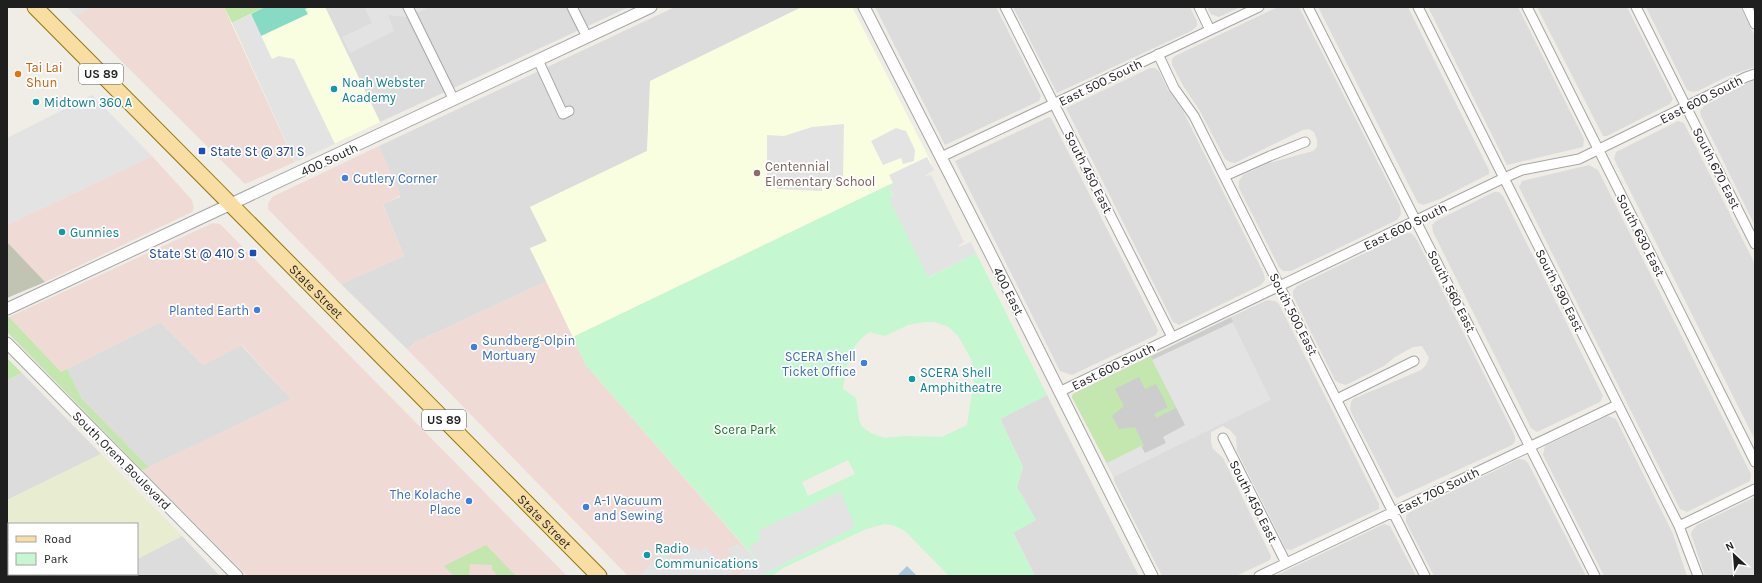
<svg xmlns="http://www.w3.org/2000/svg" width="1762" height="583" font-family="Karla,sans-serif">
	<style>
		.residential { fill: #dddcdc }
		.commercial { fill: #efdad6 }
		.education { fill: #fafee1 }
		.religious { fill: #cdcdcd }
		.construction { fill: #c1c4b2 }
		.farmland { fill: #e8edd2 }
		.grass { fill: #c3e7ae }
		.park { fill: #c5f7d0; fill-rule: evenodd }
		.pitch { fill: #87dbc5 }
		.parking { fill: #e3e3e3 }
		.water { fill: #a8c9db }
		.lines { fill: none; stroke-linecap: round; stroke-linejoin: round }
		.minor-casing { stroke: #a6a6a6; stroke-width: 11 }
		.tertiary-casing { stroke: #a6a6a6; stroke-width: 13 }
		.primary-casing { stroke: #937707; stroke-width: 17 }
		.minor { stroke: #fff; stroke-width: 9 }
		.tertiary { stroke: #fff; stroke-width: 11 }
		.primary { stroke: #f8dea2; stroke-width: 15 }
		.food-dot { fill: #e8710a; stroke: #fff; stroke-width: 1.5 }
		.culture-dot { fill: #0f9aa8; stroke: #fff; stroke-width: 1.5 }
		.transit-dot { fill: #1a4fb4; stroke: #fff; stroke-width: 1.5 }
		.education-dot { fill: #8d6e63; stroke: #fff; stroke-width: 1.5 }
		.shop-dot { fill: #3f7fe0; stroke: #fff; stroke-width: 1.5 }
		.labels { text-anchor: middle; stroke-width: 3.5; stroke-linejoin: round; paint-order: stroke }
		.shield { fill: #fff; stroke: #626262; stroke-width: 1 }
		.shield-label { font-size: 12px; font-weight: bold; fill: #1f1f1f }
		.food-label { font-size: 13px; fill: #c56008; stroke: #fff; text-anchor: start }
		.culture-label { font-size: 13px; fill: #0d838f; stroke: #fff; text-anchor: start }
		.street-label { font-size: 13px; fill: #1f1f1f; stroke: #fff }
		.transit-label { font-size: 13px; fill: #164399; stroke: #fff; text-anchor: start }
		.education-label { font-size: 13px; fill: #785e54; stroke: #fff; text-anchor: start }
		.shop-label { font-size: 13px; fill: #366cbe; stroke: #fff; text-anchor: start }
		.park-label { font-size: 13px; fill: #117927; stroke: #fff }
	</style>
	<rect width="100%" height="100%" fill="#efede6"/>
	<path class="residential" d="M 325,7 L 629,7 L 380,122 Z
		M 675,7 L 802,7 L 651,81 L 647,151 L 530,207 L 547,241 L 530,249 L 547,281 L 418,341 L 407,349 L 341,284 L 404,256 L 383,204 L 400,197 L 379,146 Z
		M 875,7 L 996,7 L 1041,96 L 1039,101 L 945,145 Z
		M 1013,7 L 1190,7 L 1197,21 L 1197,26 L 1191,31 L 1057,93 Z
		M 1207,7 L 1240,7 L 1219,17 L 1211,14 Z
		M 1278,7 L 1299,7 L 1400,206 L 1401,214 L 1397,220 L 1291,271 L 1283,271 L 1279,267 L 1239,188 L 1239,181 L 1243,175 L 1269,163 L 1313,151 L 1317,147 L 1317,140 L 1314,132 L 1309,129 L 1303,130 L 1235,163 L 1230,162 L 1225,159 L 1200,111 L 1184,87 L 1172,65 L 1172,59 L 1175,56 Z
		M 1318,7 L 1408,7 L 1489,170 L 1489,174 L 1440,199 L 1423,205 L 1418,203 Z
		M 1428,7 L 1518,7 L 1584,139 L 1583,147 L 1507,165 Z
		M 1537,7 L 1627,7 L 1673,99 L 1670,104 L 1607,136 L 1603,136 Z
		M 1646,7 L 1740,7 L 1755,36 L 1755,67 L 1728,76 L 1698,91 L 1692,92 L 1687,90 Z
		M 1150,68 L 1155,68 L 1159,71 L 1168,90 L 1183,111 L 1264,274 L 1265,280 L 1261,285 L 1179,325 L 1173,322 L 1066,108 Z
		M 1755,79 L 1755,226 L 1701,116 L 1700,111 L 1704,106 Z
		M 1049,117 L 1051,118 L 1158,330 L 1156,335 L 1072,375 L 1060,371 L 955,161 Z
		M 1678,121 L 1684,123 L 1755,264 L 1755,440 L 1614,159 L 1616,152 Z
		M 1589,165 L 1598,170 L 1751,474 L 1750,481 L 1687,512 L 1680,509 L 1519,187 L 1522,181 Z
		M 1494,192 L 1499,192 L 1503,196 L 1603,396 L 1600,402 L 1537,432 L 1531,428 L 1433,232 L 1432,225 L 1436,221 Z
		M 1411,233 L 1416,238 L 1515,436 L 1515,442 L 1512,445 L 1397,498 L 1394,495 L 1350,410 L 1351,402 L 1353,399 L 1421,370 L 1426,365 L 1429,358 L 1422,346 L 1413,347 L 1395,357 L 1384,366 L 1346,385 L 1339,383 L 1335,380 L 1293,296 L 1293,291 L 1297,286 L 1404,234 Z
		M 1267,300 L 1275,301 L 1279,304 L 1379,504 L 1379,509 L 1291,550 L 1286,549 L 1237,451 L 1236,437 L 1230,430 L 1223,426 L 1211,432 L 1211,442 L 1213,449 L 1223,458 L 1271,556 L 1270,560 L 1236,576 L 1162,576 L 1114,481 L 1114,477 L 1271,400 L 1231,317 Z
		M 160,322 L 203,365 L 241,345 L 291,399 L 149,467 L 82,399 L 67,370 L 61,372 Z
		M 22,373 L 101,454 L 7,500 L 7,380 Z
		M 1047,395 L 1139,576 L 1035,576 L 1013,532 L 1036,520 L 1017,487 L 1023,467 L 1000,419 Z
		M 1608,416 L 1616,419 L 1673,534 L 1687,576 L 1604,576 L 1543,455 L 1545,446 Z
		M 1519,459 L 1525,460 L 1528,463 L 1586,576 L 1434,576 L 1406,522 L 1406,516 L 1410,512 Z
		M 1755,497 L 1755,576 L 1705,576 L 1691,534 L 1692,531 L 1697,525 Z
		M 1384,524 L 1390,526 L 1416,576 L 1275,576 Z
		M 182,536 L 220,576 L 101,576 L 105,574 L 137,574 L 137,559 Z"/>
	<path class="commercial" d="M 67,7 L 224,7 L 295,162 L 245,184 Z
		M 379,146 L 401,195 L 383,205 L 404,256 L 341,284 L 268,209 L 268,204 L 272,197 Z
		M 152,156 L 192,200 L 194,208 L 192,212 L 45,282 L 7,242 L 7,225 Z
		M 213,223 L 220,224 L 567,576 L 247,576 L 142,470 L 291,399 L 242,345 L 203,365 L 160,322 L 61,372 L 9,317 Z
		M 547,281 L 585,364 L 760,565 L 735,576 L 628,576 L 407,349 L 418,341 Z"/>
	<path class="education" d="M 224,7 L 325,7 L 380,122 L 295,162 Z
		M 802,7 L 852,7 L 932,164 L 573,337 L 530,248 L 547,241 L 530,207 L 647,151 L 650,81 Z"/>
	<path class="religious" d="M 1231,317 L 1271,400 L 1114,477 L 1072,397 L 1073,394 Z"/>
	<path class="construction" d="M 7,242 L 45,282 L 7,298 Z"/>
	<path class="farmland" d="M 101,454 L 182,536 L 137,559 L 137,524 L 9,524 L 9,574 L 105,574 L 101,576 L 7,576 L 7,500 Z"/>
	<path class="grass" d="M 224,7 L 265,7 L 232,23 Z
		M 9,317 L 61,372 L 67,369 L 82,399 L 149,467 L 142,470 L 7,332 L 7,318 Z
		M 1151,356 L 1176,408 L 1156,418 L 1154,414 L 1168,407 L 1156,384 L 1145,389 L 1139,377 L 1115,389 L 1124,406 L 1112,416 L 1119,429 L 1135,427 L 1144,446 L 1107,463 L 1072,397 L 1073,394 Z
		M 7,358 L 22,373 L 7,380 Z
		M 486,545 L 516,576 L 498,576 L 492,569 L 492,565 L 470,564 L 469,576 L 454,576 L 444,566 Z"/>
	<path class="park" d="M 893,183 L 894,185 L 889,188 L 893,197 L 890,199 L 929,277 L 976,253 L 1047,395 L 1000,419 L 1023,467 L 1017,487 L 1036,520 L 1013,533 L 1035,576 L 949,576 L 905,531 L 895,526 L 885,524 L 866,529 L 783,568 L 772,576 L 759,576 L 853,528 L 840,492 L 758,531 L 762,539 L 749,547 L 759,563 L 585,364 L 573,337 ZM 924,322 L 935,322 L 949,327 L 958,336 L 971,359 L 975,375 L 967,425 L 942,437 L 905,436 L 884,438 L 871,433 L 862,427 L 859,420 L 856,398 L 843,389 C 846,368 850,343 870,332 L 885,336 L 908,325 ZM 848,460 L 855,474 L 808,496 L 802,482 Z"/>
	<path class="pitch" d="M 265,7 L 310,7 L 305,9 L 308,14 L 261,36 L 251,14 Z"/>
	<path class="parking" d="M 67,7 L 94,7 L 75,16 Z
		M 364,7 L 425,7 L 426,9 L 407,17 L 388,15 L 394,31 L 350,53 L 342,37 L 372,23 Z
		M 251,14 L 272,59 L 279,56 L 294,59 L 335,144 L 295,162 L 232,23 Z
		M 92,95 L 152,156 L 7,225 L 7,138 Z
		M 844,124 L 843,181 L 822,183 L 822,191 L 777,189 L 775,180 L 767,180 L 767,135 L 784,136 L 812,127 Z
		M 896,128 L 906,131 L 915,150 L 914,161 L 903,164 L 901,158 L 883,165 L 871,141 Z
		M 927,157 L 934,170 L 923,177 L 931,175 L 964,242 L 959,245 L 959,247 L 971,242 L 976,253 L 928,277 L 889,199 L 894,196 L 889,188 L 894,185 L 889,175 Z
		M 1233,322 L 1271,400 L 1114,477 L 1107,463 L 1141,446 L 1145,453 L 1166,443 L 1163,437 L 1185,425 L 1152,360 Z
		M 840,492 L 854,523 L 853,528 L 759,576 L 735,576 L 760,565 L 749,547 L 761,539 L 758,531 Z
		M 739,544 L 756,560 L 724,576 L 643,576 L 641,574 L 663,552 L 676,563 L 694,546 L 699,552 L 705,547 L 718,561 L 732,555 L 727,549 Z"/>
	<path class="water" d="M 907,566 L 917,576 L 897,576 Z"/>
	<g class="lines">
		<g class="minor-casing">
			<path id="minor" d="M 408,7 L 454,100
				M 572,7 L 587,37
				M 1005,7 L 1172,337
				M 1199,7 L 1210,30
				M 1308,7 L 1595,576
				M 1418,7 L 1679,526 L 1698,576
				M 1527,7 L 1755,462
				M 1636,7 L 1755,244
				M 1747,7 L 1755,24
				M 1158,54 L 1174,88 L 1194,116 L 1425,576
				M 538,60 L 563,114 L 569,111
				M 941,157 L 1259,7
				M 1225,176 L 1270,156 L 1305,142
				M 1059,392 L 1504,178 L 1522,170 L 1579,159 L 1746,77 L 1755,74
				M 1337,399 L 1414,361
				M 1223,438 L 1286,563
				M 1679,526 L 1755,489
				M 1259,576 L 1617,405"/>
		</g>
		<g class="tertiary-casing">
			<path id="tertiary" d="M 864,7 L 988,249 L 1152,576
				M 7,309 L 651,7
				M 7,343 L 237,576"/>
		</g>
		<g class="primary-casing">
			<g id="primary">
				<path id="s1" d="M 35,7 L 599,576"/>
			</g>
		</g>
		<use href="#minor" class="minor"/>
		<use href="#tertiary" class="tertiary"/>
		<use href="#primary" class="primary"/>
	</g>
	<circle class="food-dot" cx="18" cy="74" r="4"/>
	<g class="culture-dot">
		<circle cx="334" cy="89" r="4"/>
		<circle cx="36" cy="102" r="4"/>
		<circle cx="62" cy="232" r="4"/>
		<circle cx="912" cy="379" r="4"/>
		<circle cx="647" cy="555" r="4"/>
	</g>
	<g class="transit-dot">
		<rect x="198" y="147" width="8" height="8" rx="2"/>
		<rect x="249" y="249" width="8" height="8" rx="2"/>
	</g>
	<circle class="education-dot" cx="757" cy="173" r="4"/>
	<g class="shop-dot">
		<circle cx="345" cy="178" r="4"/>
		<circle cx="257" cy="310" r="4"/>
		<circle cx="474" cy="347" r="4"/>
		<circle cx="864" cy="363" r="4"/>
		<circle cx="469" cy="501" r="4"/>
		<circle cx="586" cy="507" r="4"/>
	</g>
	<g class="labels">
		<g class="shield">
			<rect x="79" y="64" width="44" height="20" rx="3"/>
			<rect x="422" y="410" width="44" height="20" rx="3"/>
		</g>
		<g class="shield-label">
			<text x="101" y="78">US 89</text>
			<text x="444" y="424">US 89</text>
		</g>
		<g class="food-label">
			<text x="26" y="72">Tai Lai<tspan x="26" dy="15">Shun</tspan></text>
		</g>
		<g class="culture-label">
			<text x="342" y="87">Noah Webster<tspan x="342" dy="15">Academy</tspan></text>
			<text x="44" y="107">Midtown 360 A</text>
			<text x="70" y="237">Gunnies</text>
			<text x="920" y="377">SCERA Shell<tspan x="920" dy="15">Amphitheatre</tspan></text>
			<text x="655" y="553">Radio<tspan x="655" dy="15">Communications</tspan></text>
		</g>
		<g class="street-label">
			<text transform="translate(1100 82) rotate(-26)" y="5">East 500 South</text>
			<text transform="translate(1701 99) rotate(-27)" y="5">East 600 South</text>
			<text transform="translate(329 159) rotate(-25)" y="5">400 South</text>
			<text transform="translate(1717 168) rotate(63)" y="5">South 670 East</text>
			<text transform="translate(1089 172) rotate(63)" y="5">South 450 East</text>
			<text transform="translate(1405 226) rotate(-26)" y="5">East 600 South</text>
			<text transform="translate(1641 235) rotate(63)" y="5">South 630 East</text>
			<text transform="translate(1560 290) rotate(63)" y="5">South 590 East</text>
			<text transform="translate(1009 291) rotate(63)" y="5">400 East</text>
			<text transform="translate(1452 291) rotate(63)" y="5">South 560 East</text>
			<text dy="5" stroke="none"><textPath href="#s1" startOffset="400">State Street</textPath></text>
			<text transform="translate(1294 314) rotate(63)" y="5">South 500 East</text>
			<text transform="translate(1113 366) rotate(-26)" y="5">East 600 South</text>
			<text transform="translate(122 460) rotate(45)" y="5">South Orem Boulevard</text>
			<text transform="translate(1438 490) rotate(-26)" y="5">East 700 South</text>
			<text transform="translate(1254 501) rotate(63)" y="5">South 450 East</text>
			<text dy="5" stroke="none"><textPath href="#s1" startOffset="724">State Street</textPath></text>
		</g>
		<g class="transit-label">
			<text x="210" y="156">State St @ 371 S</text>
			<text x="245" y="258" text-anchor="end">State St @ 410 S</text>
		</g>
		<g class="education-label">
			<text x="765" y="171">Centennial<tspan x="765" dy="15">Elementary School</tspan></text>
		</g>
		<g class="shop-label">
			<text x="353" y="183">Cutlery Corner</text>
			<text x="249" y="315" text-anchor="end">Planted Earth</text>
			<text x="482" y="345">Sundberg-Olpin<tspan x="482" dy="15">Mortuary</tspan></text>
			<text x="856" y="361" text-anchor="end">SCERA Shell<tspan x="856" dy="15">Ticket Office</tspan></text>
			<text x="461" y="499" text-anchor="end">The Kolache<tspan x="461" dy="15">Place</tspan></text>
			<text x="594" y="505">A-1 Vacuum<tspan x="594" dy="15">and Sewing</tspan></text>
		</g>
		<g class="park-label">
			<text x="745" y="434">Scera Park</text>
		</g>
	</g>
	<rect width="1762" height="583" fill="none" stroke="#1f1f1f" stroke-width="16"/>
	<rect x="8" y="523" width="130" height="52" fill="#ffffff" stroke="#a5a5a5"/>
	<rect x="16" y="536" width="20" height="6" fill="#f8dea2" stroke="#a5a5a5"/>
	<text x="44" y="543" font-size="12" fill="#1f1f1f">Road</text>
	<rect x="16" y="553" width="20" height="12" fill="#c5f7d0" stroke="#a5a5a5"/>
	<text x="44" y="563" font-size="12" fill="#1f1f1f">Park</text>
	<g transform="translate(1734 555) rotate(334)" stroke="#ffffff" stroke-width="3" paint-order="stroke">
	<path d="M0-3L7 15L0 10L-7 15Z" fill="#1f1f1f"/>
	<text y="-6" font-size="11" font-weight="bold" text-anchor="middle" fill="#1f1f1f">N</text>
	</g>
</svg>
